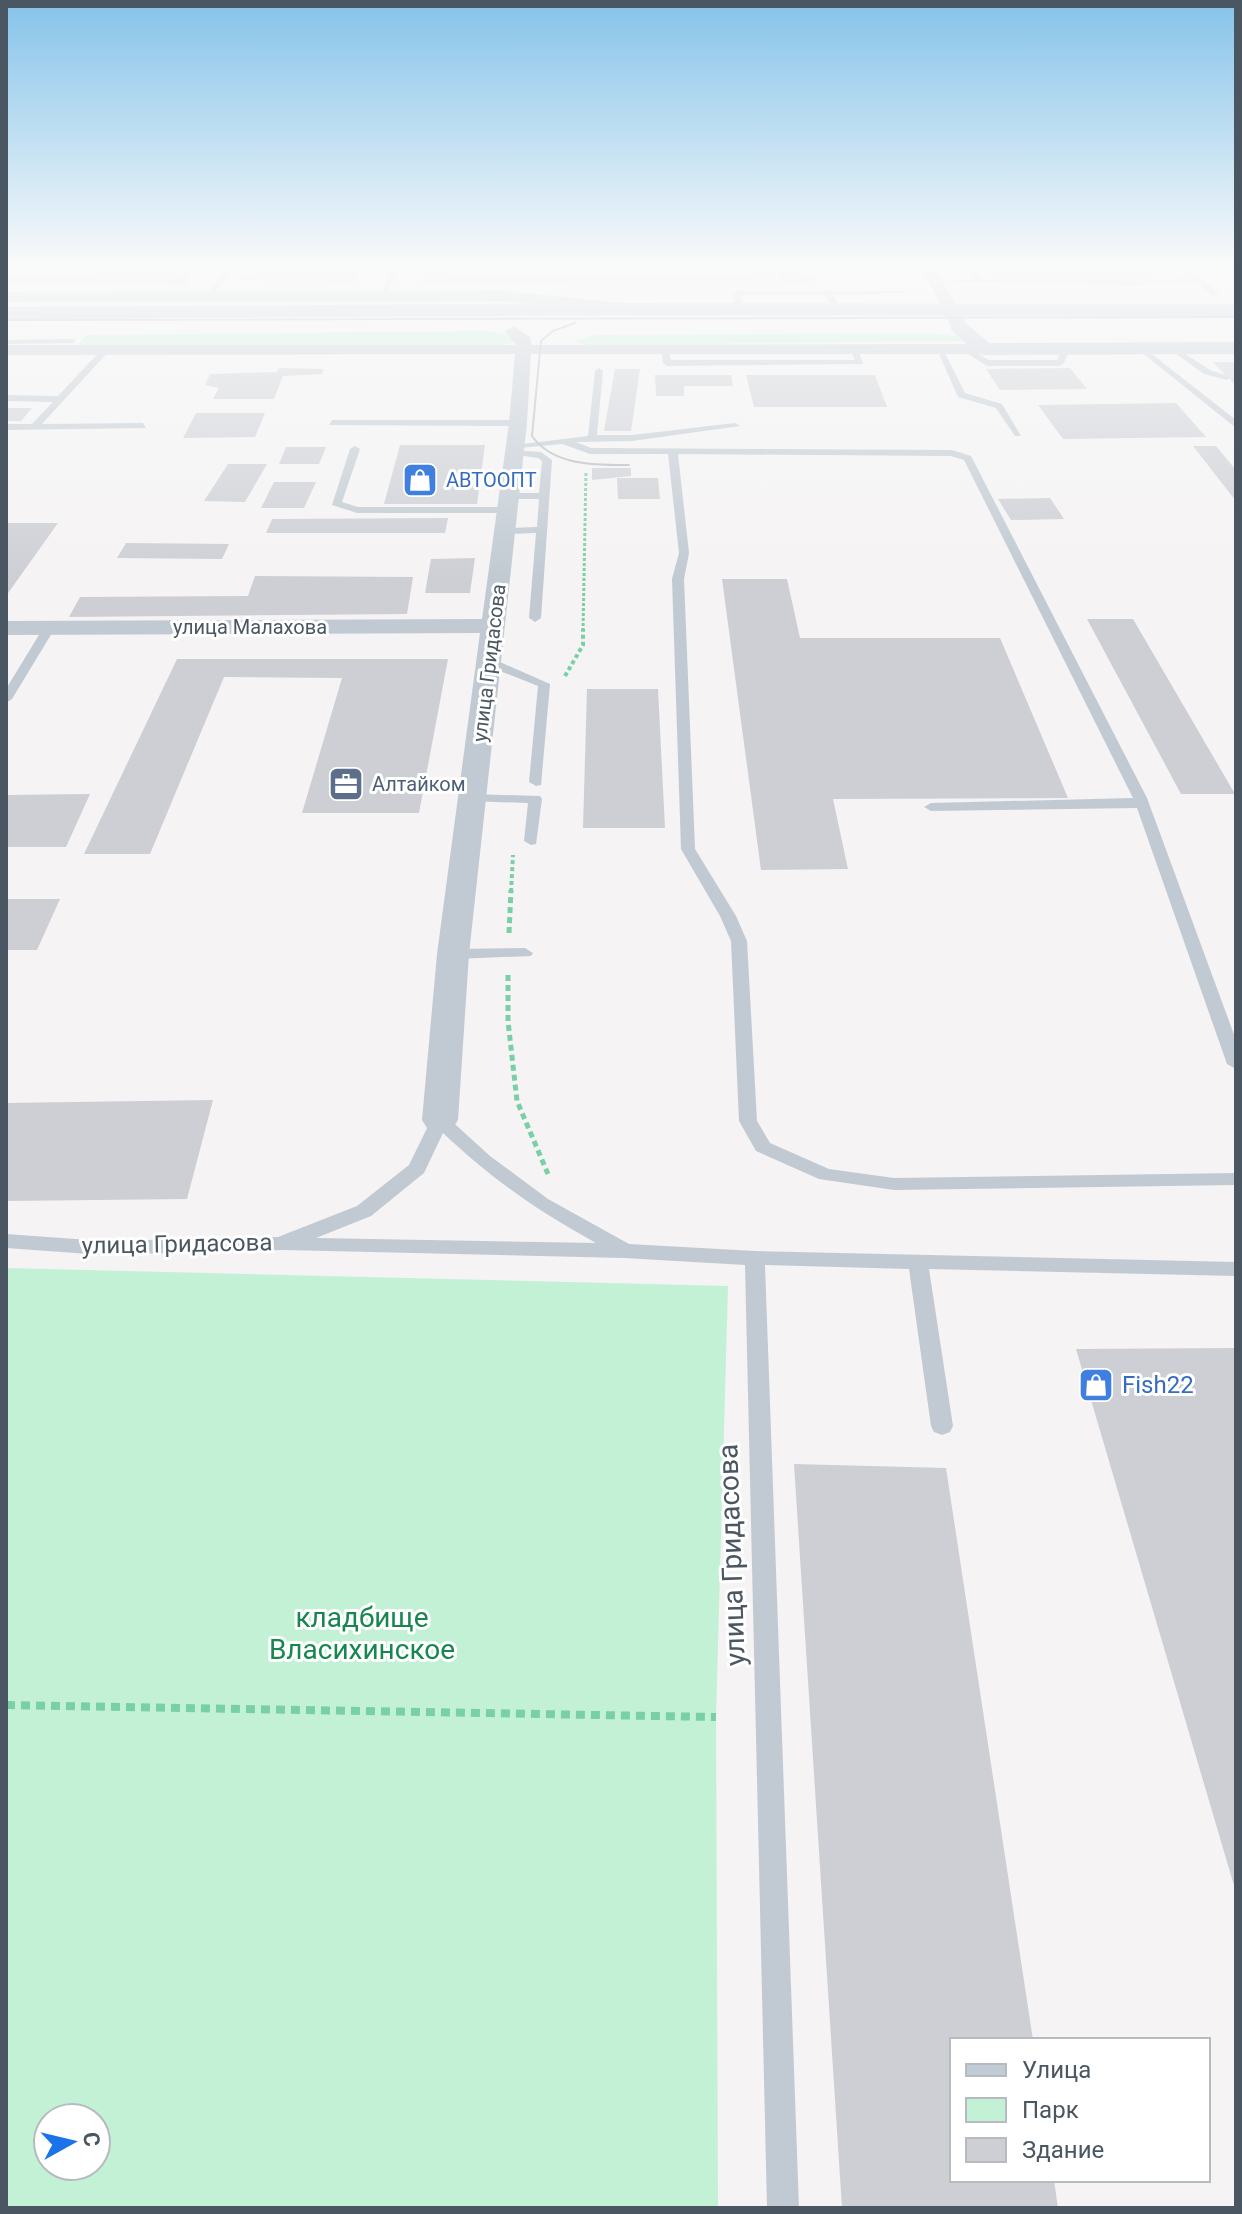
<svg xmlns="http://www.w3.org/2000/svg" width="1242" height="2214" font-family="Roboto,sans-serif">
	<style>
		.green { fill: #c3f1d5; fill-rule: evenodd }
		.building { fill: #cdcfd5 }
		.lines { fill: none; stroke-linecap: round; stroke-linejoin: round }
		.path-far4 { stroke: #7ad0a6; stroke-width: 2; stroke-dasharray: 3 2; stroke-linecap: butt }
		.path-far3 { stroke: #7ad0a6; stroke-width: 3; stroke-dasharray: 3 2; stroke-linecap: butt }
		.path-far2 { stroke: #7ad0a6; stroke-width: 4; stroke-dasharray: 4 3; stroke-linecap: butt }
		.path-far1 { stroke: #7ad0a6; stroke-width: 5; stroke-dasharray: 6 4; stroke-linecap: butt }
		.path { stroke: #7ad0a6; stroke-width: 8; stroke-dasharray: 9 6; stroke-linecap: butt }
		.service { fill: #c1cad2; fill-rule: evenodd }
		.minor { fill: #c1cad2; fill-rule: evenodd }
		.secondary { fill: #c1cbd6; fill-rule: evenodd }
		.tram { stroke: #b5b8bd; stroke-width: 2 }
		.labels { text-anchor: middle; stroke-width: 6; stroke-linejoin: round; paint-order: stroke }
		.far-shop-label { font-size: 20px; fill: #366cbe; stroke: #fff; text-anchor: start }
		.far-street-label { font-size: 20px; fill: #4a5661; stroke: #fff }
		.far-service-label { font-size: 20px; fill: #4e5e75; stroke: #fff; text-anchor: start }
		.street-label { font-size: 24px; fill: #4a5661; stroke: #fff }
		.shop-label { font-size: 24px; fill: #366cbe; stroke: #fff; text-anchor: start }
		.near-street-label { font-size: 28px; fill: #4a5661; stroke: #fff }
		.near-park-label { font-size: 28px; fill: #17864f; stroke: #fff }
	</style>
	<rect width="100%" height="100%" fill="#f5f3f3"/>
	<path class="green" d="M 487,331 L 508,334 L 516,341 L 503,346 L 76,347 L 87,335 Z
		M 926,333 L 961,336 L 964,341 L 585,345 L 575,341 L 595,335 Z
		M 6,1268 L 728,1286 L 716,1717 L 718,2208 L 6,2208 ZM 48,2118 L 96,2118 L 96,2166 L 48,2166 Z"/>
	<path class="building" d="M 154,268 L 181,268 L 177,273 L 193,273 L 184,285 L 6,282 L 6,275 L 89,275 L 92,272 L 151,272 Z
		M 255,268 L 351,268 L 349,273 L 358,275 L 355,282 L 238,280 L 240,276 L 252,274 Z
		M 424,268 L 455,268 L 451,275 L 750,274 L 749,271 L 774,270 L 777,280 L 782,280 L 776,268 L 797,268 L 807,270 L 805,273 L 816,279 L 797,285 L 784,281 L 417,282 L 424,280 Z
		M 993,268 L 1151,268 L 1155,272 L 1131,282 L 1002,282 Z
		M 1213,362 L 1236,362 L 1236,386 Z
		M 279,368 L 324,369 L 322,374 L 283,376 L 274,399 L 213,399 L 219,388 L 205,385 L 210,374 L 277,372 Z
		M 1070,368 L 1087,389 L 1000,390 L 986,369 Z
		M 615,369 L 640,369 L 631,431 L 604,431 Z
		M 655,375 L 731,375 L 733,386 L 684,386 L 684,396 L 656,396 Z
		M 746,375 L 875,375 L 887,407 L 754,407 Z
		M 1176,403 L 1206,437 L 1063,439 L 1038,405 Z
		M 6,408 L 32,408 L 21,421 L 6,421 Z
		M 196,413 L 265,413 L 255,437 L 183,438 Z
		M 400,445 L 485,445 L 477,504 L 384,504 Z
		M 1193,446 L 1216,446 L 1236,470 L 1236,501 Z
		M 286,447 L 326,447 L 319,464 L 279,464 Z
		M 228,464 L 267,464 L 245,502 L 204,501 Z
		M 592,468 L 631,468 L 631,476 L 592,480 Z
		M 617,478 L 658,478 L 660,499 L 618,499 Z
		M 274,482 L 316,482 L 304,508 L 261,508 Z
		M 1050,498 L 1064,519 L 1011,520 L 998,499 Z
		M 448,518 L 445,533 L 266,533 L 272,519 Z
		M 6,523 L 58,523 L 6,596 Z
		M 126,543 L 229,544 L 222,559 L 117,558 Z
		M 475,558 L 470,593 L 425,593 L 431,559 Z
		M 255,576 L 413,577 L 407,614 L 69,617 L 80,597 L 248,596 Z
		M 722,579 L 787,579 L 800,638 L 1000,638 L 1068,798 L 833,799 L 848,869 L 761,870 Z
		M 1087,619 L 1133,619 L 1235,794 L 1181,794 Z
		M 177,659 L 448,659 L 419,813 L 302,813 L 342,678 L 224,677 L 150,854 L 84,854 Z
		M 587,689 L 658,689 L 665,828 L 583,828 Z
		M 90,794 L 66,847 L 6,847 L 6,795 Z
		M 6,899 L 60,899 L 37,950 L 6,950 Z
		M 213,1100 L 187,1199 L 6,1201 L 6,1103 Z
		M 1236,1348 L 1236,1889 L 1235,1889 L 1076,1349 Z
		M 794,1464 L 946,1468 L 1033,2040 L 952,2040 L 952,2180 L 1054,2180 L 1058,2208 L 842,2208 Z"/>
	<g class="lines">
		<path class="path-far4" d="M 833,268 L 836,269"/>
		<path class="path-far3" d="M 583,631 L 586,471"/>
		<path class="path-far2" d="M 565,676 L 583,645 L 583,629
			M 511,892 L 513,855"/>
		<path class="path-far1" d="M 509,933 L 511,890
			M 508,975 L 508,1021 L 517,1101 L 548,1174"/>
		<path class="path" d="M 6,1705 L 716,1717"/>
		<path class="service" d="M 225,268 L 233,268 L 211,298 L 205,298 Z
			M 391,268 L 399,268 L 387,296 L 380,298 Z
			M 969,268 L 977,268 L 982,279 L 1132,281 L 1192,278 L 1181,268 L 1189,268 L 1219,294 L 1212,296 L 1197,282 L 1132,285 L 931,281 L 975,279 Z
			M 736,291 L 904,291 L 908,293 L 833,295 L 840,309 L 836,311 L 825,295 L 740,295 L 744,309 L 740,311 L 736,309 L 732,293 Z
			M 76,339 L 73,343 L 6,344 L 6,340 Z
			M 854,347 L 858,349 L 863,364 L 667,366 L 663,363 L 661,350 L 668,348 L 671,360 L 855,360 L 850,349 Z
			M 936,347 L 943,349 L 965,393 L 1002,404 L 1021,436 L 1015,436 L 996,408 L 958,397 Z
			M 966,347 L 989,360 L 1057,360 L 1063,347 L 1070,349 L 1064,363 L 1060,366 L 987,366 L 963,351 Z
			M 1143,347 L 1236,420 L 1236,428 L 1140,351 Z
			M 1175,347 L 1210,370 L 1231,377 L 1227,380 L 1204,374 L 1172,351 Z
			M 103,348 L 110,350 L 42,424 L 143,423 L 146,428 L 6,430 L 6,424 L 32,424 L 53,402 L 6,401 L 6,395 L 58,396 Z
			M 599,368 L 603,371 L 597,435 L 632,435 L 735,423 L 740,426 L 632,441 L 576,442 L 591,448 L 952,450 L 971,456 L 1147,798 L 1236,1040 L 1236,1069 L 1227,1064 L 1137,808 L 931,811 L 924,807 L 931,803 L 1133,798 L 964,460 L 951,456 L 678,454 L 689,553 L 684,579 L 695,849 L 736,916 L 747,941 L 757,1121 L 770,1143 L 829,1169 L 894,1178 L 1236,1173 L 1236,1185 L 894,1190 L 819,1179 L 756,1151 L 739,1121 L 731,941 L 720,916 L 681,849 L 672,579 L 679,553 L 668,454 L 590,454 L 562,444 L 519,448 L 514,445 L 588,436 L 595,371 Z
			M 332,420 L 518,420 L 523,423 L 518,426 L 329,425 Z
			M 355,446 L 360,449 L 342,502 L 358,507 L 507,507 L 512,510 L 507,513 L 357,513 L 332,505 L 350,449 Z
			M 511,450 L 541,452 L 552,460 L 541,618 L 535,622 L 529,618 L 536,533 L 505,534 L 500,531 L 505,528 L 537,527 L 539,499 L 509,499 L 504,496 L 509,493 L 539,493 L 542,461 L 538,458 L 511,454 Z
			M 45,625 L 55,628 L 12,699 L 6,703 L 6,689 Z
			M 485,659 L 493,659 L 550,684 L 541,785 L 536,786 L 529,782 L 538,686 L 485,665 Z
			M 471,794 L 540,796 L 542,799 L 536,844 L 531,845 L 524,841 L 528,803 L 466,801 L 466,795 Z
			M 525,948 L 533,953 L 531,956 L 453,959 L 445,954 L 453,949 Z
			M 440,1114 L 446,1116 L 490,1156 L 548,1199 L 629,1244 L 755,1251 L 1236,1262 L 1236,1276 L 929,1269 L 953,1426 L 950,1432 L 942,1435 L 934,1432 L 931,1426 L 909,1269 L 765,1265 L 799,2208 L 767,2208 L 745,1265 L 624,1258 L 284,1250 L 103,1255 L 6,1248 L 6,1234 L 103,1241 L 278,1237 L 357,1206 L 409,1165 L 431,1120 ZM 443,1133 C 493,1180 536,1210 596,1243 L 316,1238 L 371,1216 L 424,1173 Z"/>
		<path class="minor" d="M 922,268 L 936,268 L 968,328 L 966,331 L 960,333 L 952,328 Z
			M 506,291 L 633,304 L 641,309 L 633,314 L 506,301 L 6,302 L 6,292 Z
			M 513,326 L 530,337 L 532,345 L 984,344 L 992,349 L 984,354 L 531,354 L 527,423 L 469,954 L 458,1120 L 453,1128 L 440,1132 L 427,1128 L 422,1120 L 437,954 L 480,633 L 6,635 L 6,621 L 482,619 L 509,423 L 515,354 L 6,355 L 6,345 L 516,345 L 505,331 Z"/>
		<path class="secondary" d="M 633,303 L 1236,304 L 1236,316 L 633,315 L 6,319 L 6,307 Z
			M 960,322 L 967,324 L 989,343 L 1236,342 L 1236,354 L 984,355 L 977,353 L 953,332 L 950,328 L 953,324 Z"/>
		<path class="tram" d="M 6,320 L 1236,317
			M 575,323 L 553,331 L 541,341 L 532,436 C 553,466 596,465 629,465"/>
	</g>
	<linearGradient id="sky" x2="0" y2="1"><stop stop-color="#85c3ea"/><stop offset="0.46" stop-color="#fafafa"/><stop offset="1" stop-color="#fafafa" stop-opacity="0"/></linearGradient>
	<rect width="1242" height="578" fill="url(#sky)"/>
	<defs>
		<g id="shop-square" transform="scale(1.8)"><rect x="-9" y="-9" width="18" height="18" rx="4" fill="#3f7fe0" stroke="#fff"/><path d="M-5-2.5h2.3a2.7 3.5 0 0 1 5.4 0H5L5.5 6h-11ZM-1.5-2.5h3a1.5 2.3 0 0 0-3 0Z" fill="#fff"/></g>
		<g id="office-square" transform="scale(1.8)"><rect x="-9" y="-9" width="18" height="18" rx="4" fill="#5c6f8a" stroke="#fff"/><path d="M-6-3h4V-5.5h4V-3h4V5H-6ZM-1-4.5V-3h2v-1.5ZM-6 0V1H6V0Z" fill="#fff"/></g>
	</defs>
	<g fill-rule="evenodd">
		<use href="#shop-square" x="420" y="480"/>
		<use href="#office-square" x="346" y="784"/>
		<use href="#shop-square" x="1096" y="1385"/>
	</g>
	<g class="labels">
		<g class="far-shop-label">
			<text x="446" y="487">АВТООПТ</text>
		</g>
		<g class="far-street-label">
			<text x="250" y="634">улица Малахова</text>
			<text transform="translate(489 663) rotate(-83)" y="7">улица Гридасова</text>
		</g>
		<g class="far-service-label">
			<text x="372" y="791">Алтайком</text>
		</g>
		<g class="street-label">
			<text transform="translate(177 1244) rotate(-1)" y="8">улица Гридасова</text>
		</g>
		<g class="shop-label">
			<text x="1122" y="1393">Fish22</text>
		</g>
		<g class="near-street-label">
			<text transform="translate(731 1555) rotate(-92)" y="10">улица Гридасова</text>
		</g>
		<g class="near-park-label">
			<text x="362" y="1627">кладбище<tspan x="362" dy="32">Власихинское</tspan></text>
		</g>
	</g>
	<rect width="1242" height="2214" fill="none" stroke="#4a5661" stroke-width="16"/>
	<rect x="950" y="2038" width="260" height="144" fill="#ffffff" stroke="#b7bbc0" stroke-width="2"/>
	<rect x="966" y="2064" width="40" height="12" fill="#c1cbd6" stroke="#b7bbc0" stroke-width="2"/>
	<text x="1022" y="2078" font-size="24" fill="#4a5661">Улица</text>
	<rect x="966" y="2098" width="40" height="24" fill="#c3f1d5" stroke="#b7bbc0" stroke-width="2"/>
	<text x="1022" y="2118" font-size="24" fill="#4a5661">Парк</text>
	<rect x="966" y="2138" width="40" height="24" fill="#cdcfd5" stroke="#b7bbc0" stroke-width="2"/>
	<text x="1022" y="2158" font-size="24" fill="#4a5661">Здание</text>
	<g transform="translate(72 2142) rotate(82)"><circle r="38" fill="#ffffff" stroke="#b7bbc0" stroke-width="2"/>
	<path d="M0-6L14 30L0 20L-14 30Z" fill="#1a73e8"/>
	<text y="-12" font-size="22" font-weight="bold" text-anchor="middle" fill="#4a5661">С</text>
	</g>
</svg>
